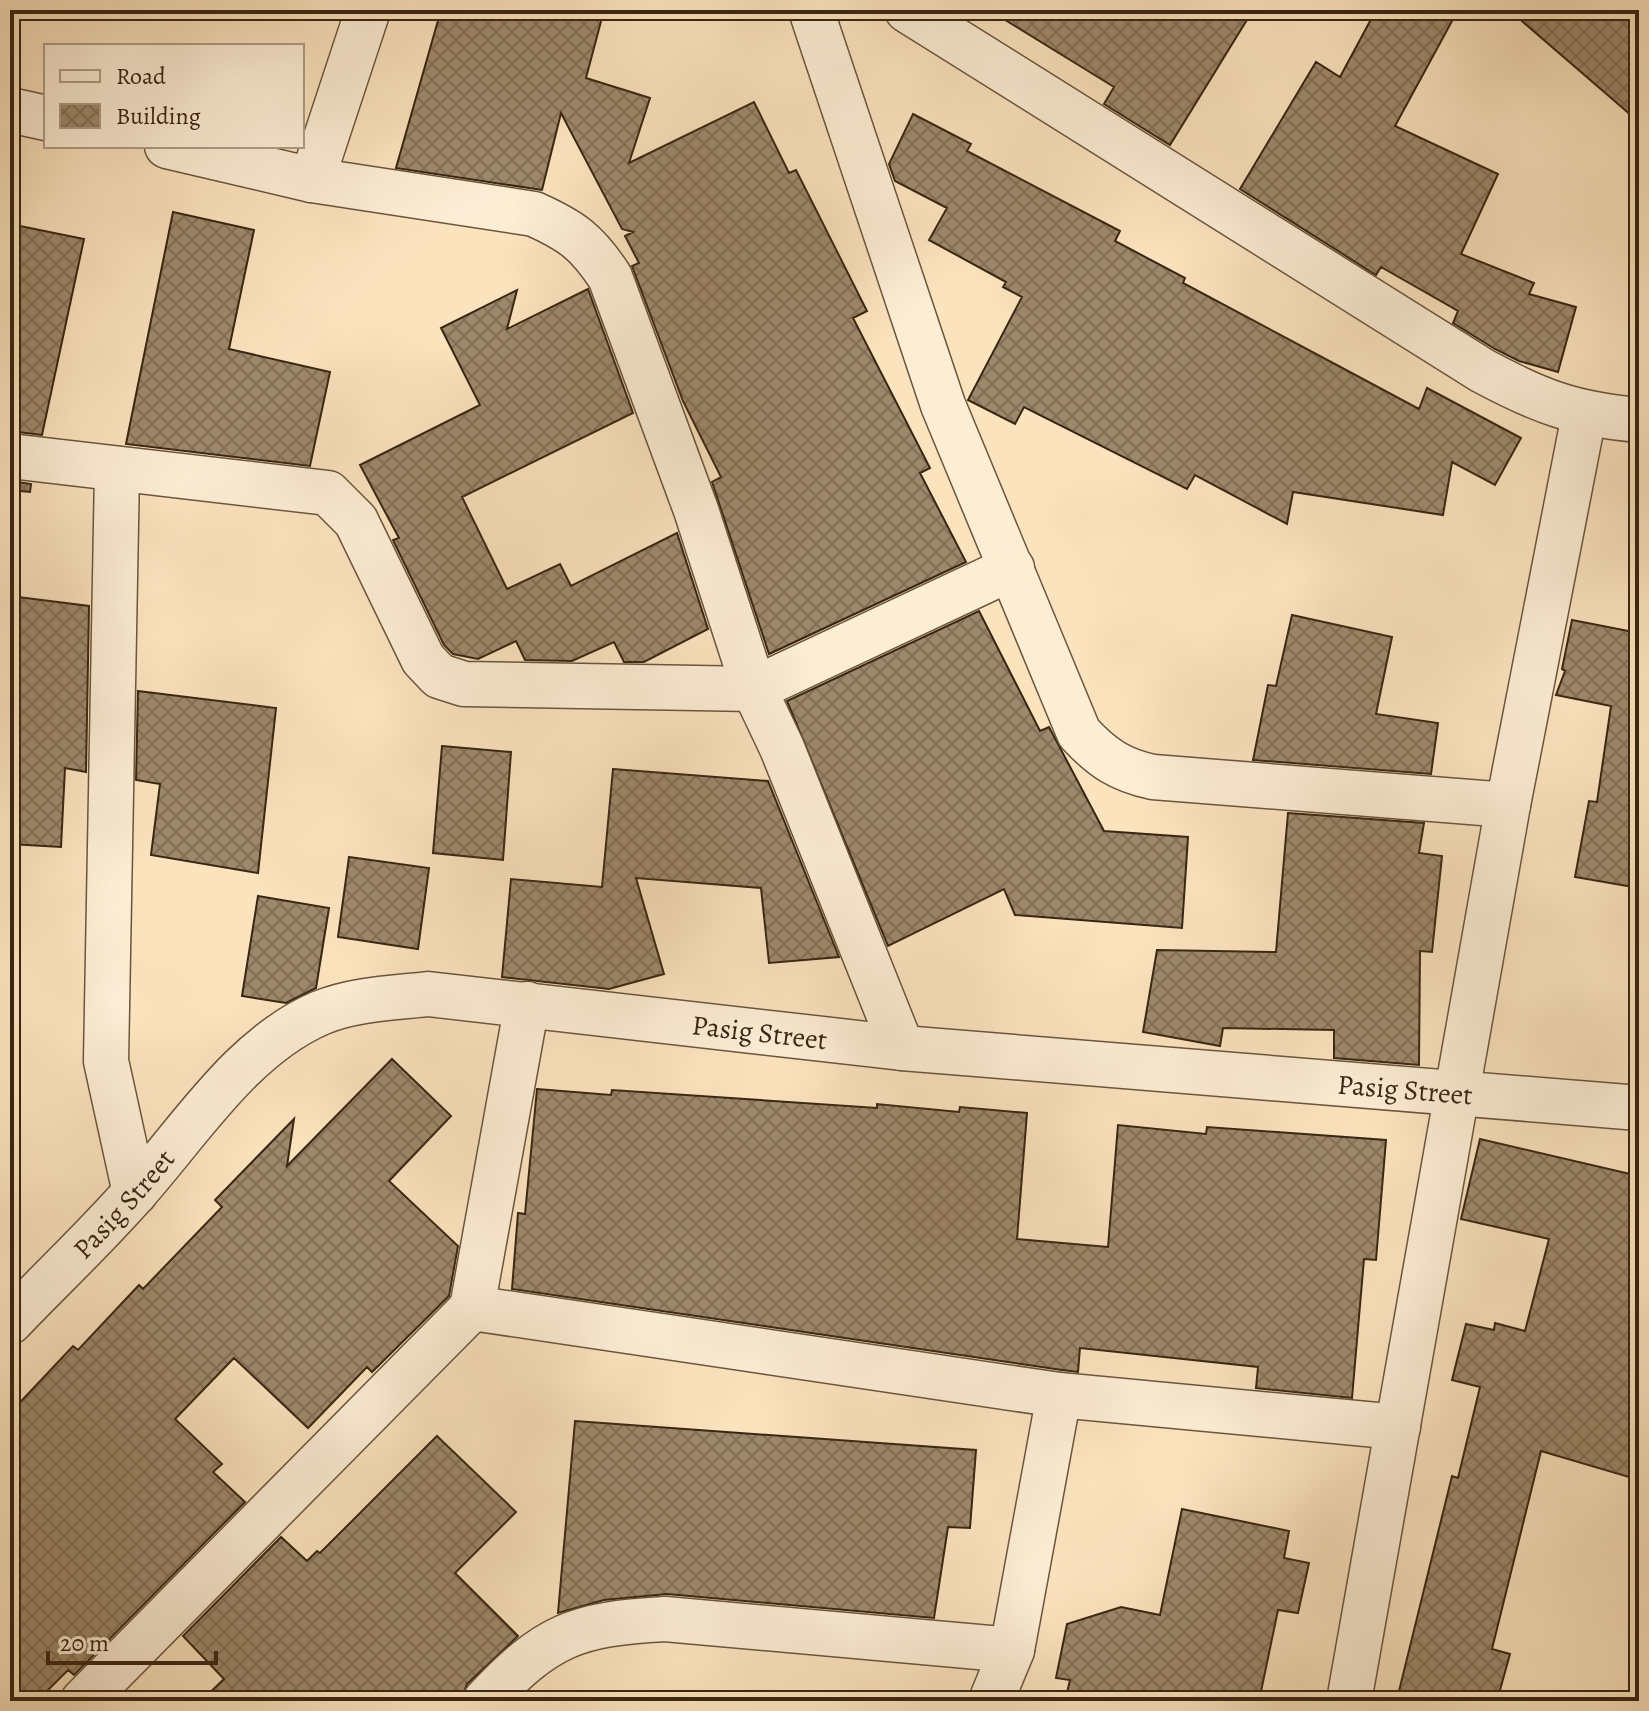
<svg xmlns="http://www.w3.org/2000/svg" width="1649" height="1711" font-family="Alegreya,serif">
	<style>
		.building { fill: url(#building-cross-hatch); stroke: #392612; stroke-width: 2 }
		.lines { fill: none; stroke-linecap: round; stroke-linejoin: round }
		.minor-casing { stroke: #6a553d; stroke-width: 47 }
		.minor { stroke: #fcedd5; stroke-width: 44 }
		.labels { text-anchor: middle; stroke-width: 8; stroke-linejoin: round; paint-order: stroke }
		.street-label { font-size: 28px; fill: #392612; stroke: #fcedd5 }
	</style>
	<defs>
		<pattern id="building-cross-hatch" width="8" height="8" patternUnits="userSpaceOnUse" patternTransform="scale(2)"><rect width="8" height="8" fill="#9e886b"/><path d="M0 0l8 8M0 8l8-8" fill="none" stroke="#826f57"/></pattern>
	</defs>
	<rect width="100%" height="100%" fill="#fbe3be"/>
	<filter id="stains"><feTurbulence type="fractalNoise" baseFrequency=".0025" numOctaves="4"/><feColorMatrix values="0 0 0 0 .2 0 0 0 0 .09 0 0 0 0 .02 0 0 0 .5 -.17"/></filter>
	<radialGradient id="worn" r=".72"><stop offset=".6" stop-color="#630" stop-opacity="0"/><stop offset="1" stop-color="#630" stop-opacity=".3"/></radialGradient>
	<path class="building" d="M 441,10 L 604,10 L 586,78 L 650,98 L 629,163 L 754,102 L 789,173 L 796,170 L 867,311 L 853,318 L 930,468 L 920,473 L 966,562 L 769,654 L 712,482 L 721,477 L 683,401 L 632,266 L 639,263 L 625,236 L 633,232 L 622,229 L 561,113 L 542,190 L 396,168 Z
		M 989,10 L 1253,10 L 1170,145 L 1104,104 L 1114,87 Z
		M 1376,10 L 1458,10 L 1395,126 L 1498,174 L 1461,254 L 1534,283 L 1529,294 L 1576,307 L 1558,372 L 1519,361 L 1495,349 L 1453,323 L 1458,311 L 1381,267 L 1376,275 L 1240,189 L 1316,62 L 1340,77 Z
		M 1509,10 L 1639,10 L 1639,122 Z
		M 913,114 L 971,144 L 967,151 L 1120,231 L 1115,241 L 1185,278 L 1183,283 L 1333,363 L 1419,409 L 1427,388 L 1521,438 L 1495,485 L 1452,462 L 1443,515 L 1293,492 L 1287,524 L 1195,475 L 1187,489 L 1024,407 L 1015,424 L 968,400 L 1022,297 L 1003,287 L 1006,282 L 929,240 L 947,208 L 895,181 L 889,164 Z
		M 173,212 L 254,230 L 229,349 L 330,372 L 310,466 L 126,444 Z
		M 10,224 L 84,239 L 42,435 L 10,431 Z
		M 588,289 L 633,413 L 462,497 L 507,589 L 560,564 L 571,586 L 677,533 L 708,629 L 644,662 L 624,662 L 614,642 L 572,661 L 525,660 L 516,641 L 478,659 L 453,654 L 444,645 L 393,540 L 399,538 L 360,465 L 480,405 L 441,328 L 517,290 L 507,329 Z
		M 10,481 L 31,484 L 30,492 L 10,490 Z
		M 10,596 L 89,606 L 86,772 L 65,768 L 61,847 L 10,844 Z
		M 979,611 L 1040,731 L 1049,727 L 1104,831 L 1188,837 L 1182,928 L 1015,915 L 1004,889 L 888,946 L 787,701 Z
		M 1292,615 L 1392,637 L 1376,714 L 1438,723 L 1431,774 L 1253,760 L 1268,685 L 1276,686 Z
		M 1572,620 L 1639,633 L 1639,888 L 1575,877 L 1589,801 L 1597,802 L 1611,706 L 1556,695 L 1565,671 L 1562,669 Z
		M 138,691 L 276,708 L 258,873 L 151,855 L 160,784 L 136,780 Z
		M 442,746 L 511,752 L 503,860 L 433,853 Z
		M 613,769 L 768,781 L 839,957 L 769,963 L 761,888 L 636,878 L 664,974 L 609,989 L 502,977 L 511,879 L 602,887 Z
		M 1288,813 L 1424,823 L 1419,853 L 1442,856 L 1432,952 L 1420,951 L 1419,1065 L 1334,1058 L 1334,1030 L 1223,1028 L 1220,1046 L 1143,1032 L 1157,950 L 1276,952 Z
		M 349,857 L 429,868 L 418,949 L 338,937 Z
		M 258,896 L 329,908 L 316,988 L 286,1003 L 242,996 Z
		M 392,1059 L 451,1116 L 389,1181 L 458,1246 L 449,1296 L 372,1372 L 367,1367 L 308,1428 L 234,1358 L 175,1419 L 222,1464 L 213,1472 L 245,1502 L 74,1675 L 68,1670 L 37,1701 L 10,1701 L 10,1413 L 73,1346 L 78,1350 L 139,1285 L 143,1289 L 222,1207 L 215,1200 L 294,1119 L 287,1166 Z
		M 537,1089 L 611,1095 L 612,1090 L 877,1108 L 877,1104 L 959,1112 L 960,1107 L 1027,1113 L 1017,1239 L 1108,1247 L 1118,1125 L 1206,1134 L 1207,1127 L 1386,1140 L 1376,1260 L 1364,1259 L 1352,1398 L 1256,1388 L 1258,1367 L 1080,1348 L 1078,1372 L 1062,1370 L 512,1289 L 518,1213 L 525,1214 Z
		M 1480,1139 L 1639,1176 L 1639,1480 L 1541,1451 L 1492,1649 L 1510,1654 L 1497,1701 L 1444,1701 L 1399,1691 L 1452,1476 L 1458,1478 L 1480,1387 L 1452,1380 L 1466,1324 L 1494,1330 L 1495,1323 L 1525,1331 L 1549,1239 L 1461,1219 Z
		M 575,1421 L 976,1450 L 970,1528 L 948,1527 L 934,1618 L 667,1594 L 604,1600 L 558,1613 Z
		M 437,1436 L 516,1512 L 455,1573 L 518,1636 L 467,1684 L 461,1701 L 201,1701 L 224,1679 L 183,1636 L 281,1537 L 307,1561 L 317,1551 L 320,1553 Z
		M 1182,1509 L 1289,1531 L 1284,1558 L 1309,1563 L 1298,1613 L 1278,1610 L 1259,1701 L 1065,1701 L 1070,1680 L 1056,1678 L 1067,1624 L 1121,1607 L 1160,1615 Z"/>
	<g class="lines">
		<g class="minor-casing">
			<g id="minor">
				<path d="M 811,10 L 943,405 L 1079,733 C 1102,758 1120,770 1153,777 L 1508,805"/>
				<path d="M 907,10 L 1483,371 C 1541,402 1573,414 1639,420"/>
				<path d="M 10,110 L 46,118"/>
				<path d="M 167,146 L 312,180 L 534,214 C 572,231 587,242 610,277 L 696,510 L 754,689 L 782,748 L 902,1048"/>
				<path d="M 312,180 L 368,10"/>
				<path d="M 10,456 L 328,493 L 356,521 L 423,659 L 439,676 L 464,684 L 754,689 L 1012,568"/>
				<path d="M 117,471 L 106,1061 L 135,1193"/>
				<path d="M 472,1308 L 527,1004"/>
				<path id="s1" d="M 10,1322 C 52,1278 97,1236 137,1190 C 192,1128 242,1047 320,1013 C 354,999 393,998 428,994 L 902,1048 L 1639,1108"/>
				<path d="M 83,1701 L 472,1308 L 1059,1395 L 1398,1427"/>
				<path d="M 485,1701 C 547,1635 575,1624 665,1619 L 1012,1650"/>
				<path d="M 991,1701 L 1012,1650 L 1059,1395"/>
				<path d="M 1349,1701 L 1508,805 L 1584,415"/>
			</g>
		</g>
		<use href="#minor" class="minor"/>
	</g>
	<g class="labels">
		<g class="street-label">
			<text dy="10" stroke="none"><textPath href="#s1" startOffset="884">Pasig Street</textPath></text>
			<text dy="10" stroke="none"><textPath href="#s1" startOffset="1532">Pasig Street</textPath></text>
			<text dy="10" stroke="none"><textPath href="#s1" startOffset="164">Pasig Street</textPath></text>
		</g>
	</g>
	<rect width="1649" height="1711" fill="none" stroke="#fbe3be" stroke-width="40"/>
	<rect x="12" y="12" width="1625" height="1687" fill="none" stroke="#392612" stroke-width="4"/>
	<rect x="20" y="20" width="1609" height="1671" fill="none" stroke="#392612" stroke-width="2"/>
	<rect x="44" y="44" width="260" height="104" fill="#fcedd5" stroke="#ae9d87" stroke-width="2"/>
	<rect x="60" y="70" width="40" height="12" fill="#fcedd5" stroke="#ae9d87" stroke-width="2"/>
	<text x="116" y="84" font-size="24" fill="#392612">Road</text>
	<rect x="60" y="104" width="40" height="24" fill="url(#building-cross-hatch)" stroke="#ae9d87" stroke-width="2"/>
	<text x="116" y="124" font-size="24" fill="#392612">Building</text>
	<path d="M48 1651v12h168v-12" fill="none" stroke="#392612" stroke-width="4"/>
	<text x="60" y="1651" font-size="24" fill="#392612" stroke="#fcedd5" stroke-width="6" paint-order="stroke">20 m</text>
	<rect width="100%" height="100%" filter="url(#stains)"/>
	<rect width="100%" height="100%" fill="url(#worn)"/>
</svg>
